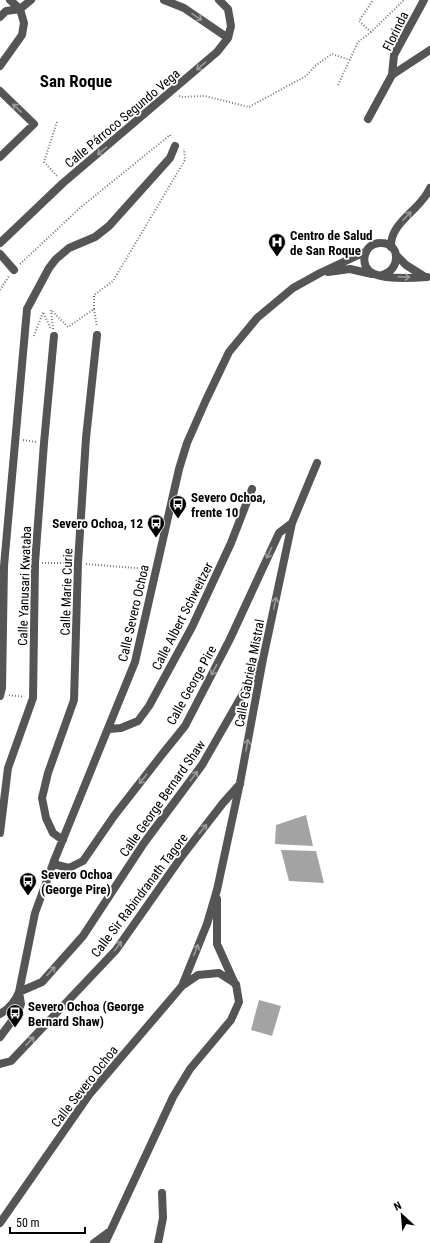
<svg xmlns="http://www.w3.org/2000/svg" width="430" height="1243" font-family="'Roboto Condensed',sans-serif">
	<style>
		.water { fill: #a3a3a3 }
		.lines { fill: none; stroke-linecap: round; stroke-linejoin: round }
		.path { stroke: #777; stroke-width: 2; stroke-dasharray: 1 2; stroke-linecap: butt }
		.minor { stroke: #555; stroke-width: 8 }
		.oneway { stroke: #999 }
		.labels { text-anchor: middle; stroke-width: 3.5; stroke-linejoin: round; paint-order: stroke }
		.street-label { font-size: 13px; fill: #000; stroke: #fff }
		.poi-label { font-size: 13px; font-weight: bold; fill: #000; stroke: #fff; text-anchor: start }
		.district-label { font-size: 17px; font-weight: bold; fill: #000; stroke: #fff }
	</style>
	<rect width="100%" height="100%" fill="#fff"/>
	<path class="water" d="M 306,815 L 313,846 L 275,844 L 276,825 Z
		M 281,850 L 316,851 L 324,883 L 289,881 Z
		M 259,1000 L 281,1006 L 272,1036 L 251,1030 Z"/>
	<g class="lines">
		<path class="path" d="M 371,32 L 359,21 L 373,0
			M 338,85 L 358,42 L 371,32 L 404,0
			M 179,96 L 182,97 L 205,96 L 249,107 L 306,76 L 315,66 L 332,54 L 350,60
			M 57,122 L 44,162 L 57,176
			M 20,264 L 81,207 L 170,135 L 171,138
			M 0,290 L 9,276
			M 94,309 L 94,295 L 113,281 L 185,160 L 184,149
			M 53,329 L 51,310 L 68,327 L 94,309 L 97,327
			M 34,336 L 43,312 L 51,329
			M 23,440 L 36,442
			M 42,563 L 70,563
			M 86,564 L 148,569
			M 9,695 L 24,697"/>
		<path class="minor" d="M 10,0 L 20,9
			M 164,0 L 184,8 L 228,38
			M 0,17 L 6,11 L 20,9 L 31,0
			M 0,66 L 22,35 L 24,23 L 20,9
			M 392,75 L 394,55 L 424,0
			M 0,91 L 34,124 L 0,157
			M 368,119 L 392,75 L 430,50
			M 0,243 L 63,183 L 217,52 L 228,38 L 231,26 L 228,9 L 219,0
			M 391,247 C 390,226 412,214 423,199 C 426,196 428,192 430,188
			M 0,254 L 14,270
			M 396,255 L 406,265 L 425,277
			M 328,272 L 350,269 L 372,274
			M 382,275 C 401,270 401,243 381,243 C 363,242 358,268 374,274 C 386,279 413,278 427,277
			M 0,696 L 2,688 L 4,566 L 27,309 L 49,268 L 56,259 L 69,248 L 95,237 L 109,226 L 170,158 L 175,146
			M 109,729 L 121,728 L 138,721 L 149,706 L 192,627 L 231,543 L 252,489
			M 0,833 L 8,768 L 33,698 L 35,563 L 44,443 L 54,336
			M 63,840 L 53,833 L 46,818 L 42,798 L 48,773 L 74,700 L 78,563 L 86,438 L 97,335
			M 54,861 L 57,865 L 69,868 L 83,861 L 114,816 L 164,752 L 185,726 L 230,639 L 279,533 L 292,523
			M 217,899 L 217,944 L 235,984
			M 182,986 L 207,924 L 217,890 L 240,783 L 263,659 L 292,523 L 317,463
			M 19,992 L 42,982 L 83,936 L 144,843 L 202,765 L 260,664
			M 0,1014 C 9,1009 15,1002 19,992 L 35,913 L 54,861 L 135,662 L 179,469 L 187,443 L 206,400 L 229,352 L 257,318 L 293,288 L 320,273 L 365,252
			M 0,1037 L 17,1014 L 21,1004 L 19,992
			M 0,1064 L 11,1061 L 116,950 L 182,856 L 223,803 L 240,784
			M 0,1223 L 89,1095 L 182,986 L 198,975 L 219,973 L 236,984 L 239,1002 L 231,1020 L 190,1069 L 173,1097 L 105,1243
			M 94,1243 L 109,1232
			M 158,1243 L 163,1218 L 162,1193"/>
	</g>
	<defs><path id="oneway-shaft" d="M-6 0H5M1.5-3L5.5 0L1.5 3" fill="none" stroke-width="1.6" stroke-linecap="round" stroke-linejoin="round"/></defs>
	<g class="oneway">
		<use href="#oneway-shaft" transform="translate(197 17) rotate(34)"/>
		<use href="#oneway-shaft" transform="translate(201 66) rotate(139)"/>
		<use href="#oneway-shaft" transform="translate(17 108) rotate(-136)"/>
		<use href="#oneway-shaft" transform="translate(102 151) rotate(140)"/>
		<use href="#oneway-shaft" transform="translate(407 216) rotate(-46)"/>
		<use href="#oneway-shaft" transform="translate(404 277) rotate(2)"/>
		<use href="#oneway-shaft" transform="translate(269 553) rotate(115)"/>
		<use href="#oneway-shaft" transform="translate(275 603) rotate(-78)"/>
		<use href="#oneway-shaft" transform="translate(214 670) rotate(117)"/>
		<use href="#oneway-shaft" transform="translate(247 745) rotate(-80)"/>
		<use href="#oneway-shaft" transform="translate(194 776) rotate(-53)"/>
		<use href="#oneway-shaft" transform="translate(143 779) rotate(128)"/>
		<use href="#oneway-shaft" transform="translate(203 829) rotate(-52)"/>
		<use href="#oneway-shaft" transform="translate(118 946) rotate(-54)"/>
		<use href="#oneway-shaft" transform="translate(196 950) rotate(-68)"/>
		<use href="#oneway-shaft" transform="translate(51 971) rotate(-48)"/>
		<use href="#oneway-shaft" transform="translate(30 1041) rotate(-47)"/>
	</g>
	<defs>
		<g id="hospital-pin" transform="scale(0.9)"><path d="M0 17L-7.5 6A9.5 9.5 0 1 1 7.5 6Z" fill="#000" stroke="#fff"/><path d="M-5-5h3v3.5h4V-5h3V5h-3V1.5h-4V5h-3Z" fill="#fff"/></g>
		<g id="bus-pin" transform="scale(0.9)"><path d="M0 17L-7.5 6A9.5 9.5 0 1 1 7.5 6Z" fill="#000" stroke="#fff"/><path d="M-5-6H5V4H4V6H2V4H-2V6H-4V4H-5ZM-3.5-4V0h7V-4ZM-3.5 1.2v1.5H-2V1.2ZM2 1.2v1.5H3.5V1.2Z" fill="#fff"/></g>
	</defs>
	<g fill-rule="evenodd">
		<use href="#hospital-pin" x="277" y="242"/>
		<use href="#bus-pin" x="178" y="504"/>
		<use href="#bus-pin" x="156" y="523"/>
		<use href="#bus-pin" x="28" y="881"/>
		<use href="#bus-pin" x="15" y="1013"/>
	</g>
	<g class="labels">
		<g class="street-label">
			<text transform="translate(395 31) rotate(-64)" y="5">Florinda</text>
			<text transform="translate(122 118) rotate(-40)" y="5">Calle Párroco Segundo Vega</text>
			<text transform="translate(24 586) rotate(-88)" y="5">Calle Yanusari Kwataba</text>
			<text transform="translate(66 592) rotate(-88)" y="5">Calle Marie Curie</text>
			<text transform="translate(133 613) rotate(-77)" y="5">Calle Severo Ochoa</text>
			<text transform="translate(182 616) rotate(-63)" y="5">Calle Albert Schweitzer</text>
			<text transform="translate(249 673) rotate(-79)" y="5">Calle Gabriela Mistral</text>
			<text transform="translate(191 685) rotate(-61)" y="5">Calle George Pire</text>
			<text transform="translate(162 798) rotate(-55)" y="5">Calle George Bernard Shaw</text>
			<text transform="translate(139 895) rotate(-53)" y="5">Calle Sir Rabindranath Tagore</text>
			<text transform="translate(84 1086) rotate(-52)" y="5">Calle Severo Ochoa</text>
		</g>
		<g class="poi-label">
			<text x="290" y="240">Centro de Salud<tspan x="290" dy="15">de San Roque</tspan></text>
			<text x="191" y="502">Severo Ochoa,<tspan x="191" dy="15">frente 10</tspan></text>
			<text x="143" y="528" text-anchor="end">Severo Ochoa, 12</text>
			<text x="41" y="879">Severo Ochoa<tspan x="41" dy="15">(George Pire)</tspan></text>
			<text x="28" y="1011">Severo Ochoa (George<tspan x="28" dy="15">Bernard Shaw)</tspan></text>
		</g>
		<g class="district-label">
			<text x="76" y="87">San Roque</text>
		</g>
	</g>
	<g transform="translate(402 1215) rotate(334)" stroke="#ffffff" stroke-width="3" paint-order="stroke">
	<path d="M0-3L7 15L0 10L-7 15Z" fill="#000000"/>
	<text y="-6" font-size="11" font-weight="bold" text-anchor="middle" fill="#000000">N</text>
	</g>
	<path d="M10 1227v6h75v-6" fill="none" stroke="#000000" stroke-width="2"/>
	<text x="16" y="1227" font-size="12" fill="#000000" stroke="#ffffff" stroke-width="3" paint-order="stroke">50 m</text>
</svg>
